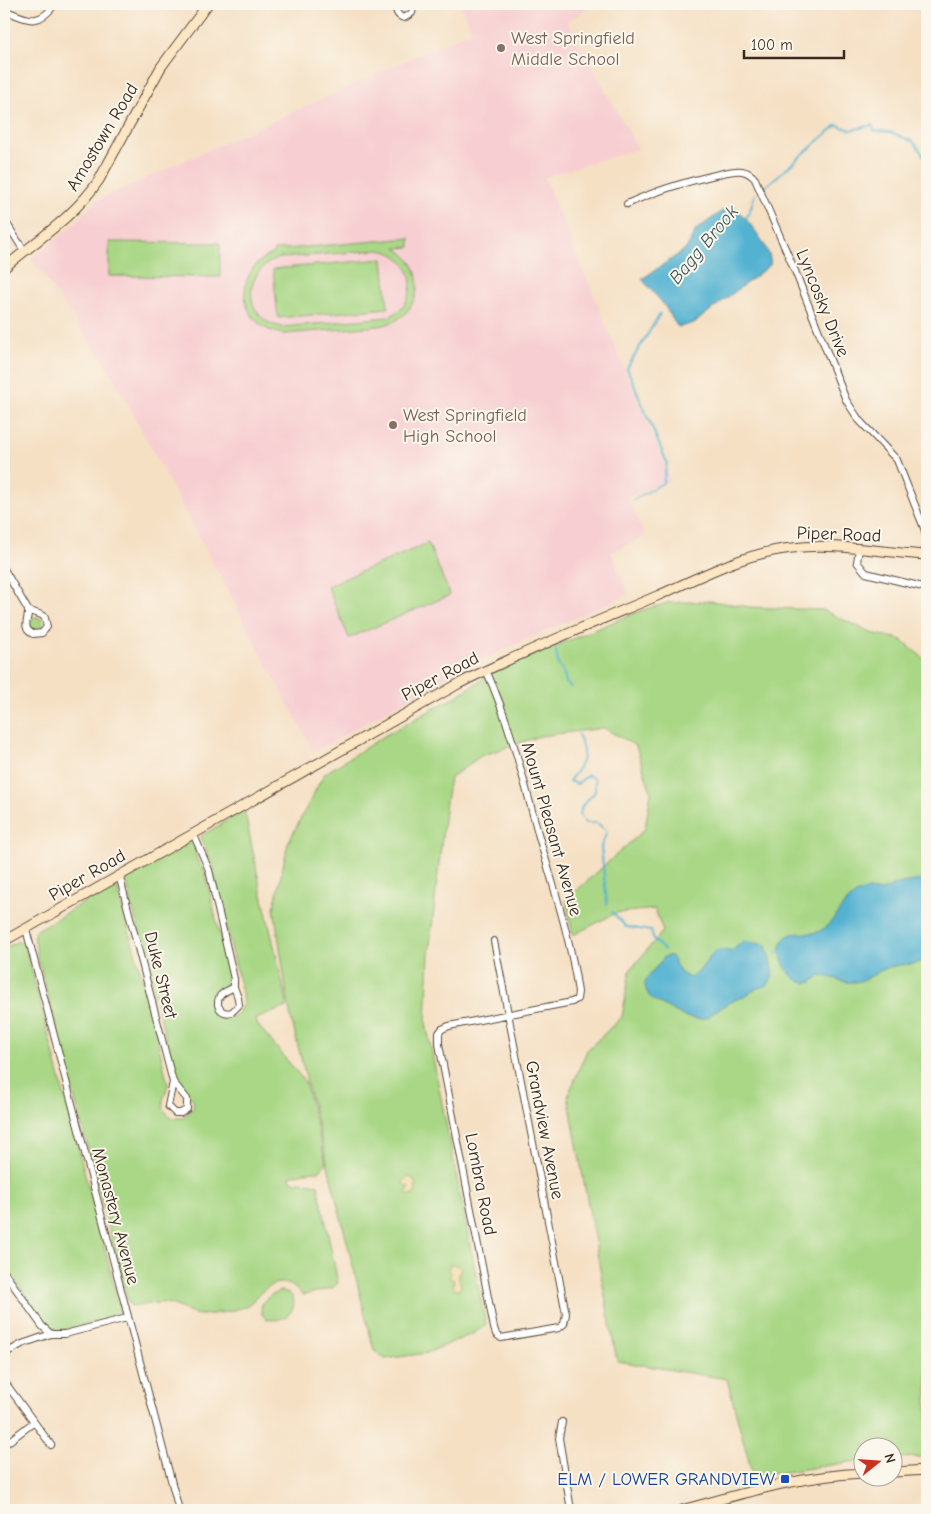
<svg xmlns="http://www.w3.org/2000/svg" width="931" height="1514" font-family="'Comic Neue',sans-serif">
	<style>
		.built { fill: #f7cfd2 }
		.green { fill: #a9d785; stroke: #728052; fill-rule: evenodd }
		.sand { fill: #eeda9e; stroke: #94825e }
		.water { fill: #52b2d1; stroke: #466e78 }
		.lines { fill: none; stroke-linecap: round; stroke-linejoin: round }
		.stream { stroke: #52b2d1; stroke-width: 2 }
		.street-casing { stroke: #574537; stroke-width: 8 }
		.secondary-casing { stroke: #574537; stroke-width: 11 }
		.street { stroke: #fff; stroke-width: 6 }
		.secondary { stroke: #fce6c4; stroke-width: 9 }
		.education-dot { fill: #8d6e63; stroke: #fbf7ec; stroke-width: 2 }
		.transit-dot { fill: #1a4fb4; stroke: #fbf7ec; stroke-width: 2 }
		.labels { text-anchor: middle; stroke-width: 4; stroke-linejoin: round; paint-order: stroke }
		.education-label { font-size: 18px; fill: #785e54; stroke: #fbf7ec; text-anchor: start }
		.street-label { font-size: 18px; fill: #3b2a1e; stroke: #fbf7ec }
		.transit-label { font-size: 18px; fill: #164399; stroke: #fbf7ec; text-anchor: end }
		.water-label { font-size: 19px; font-style: italic; fill: #435a5d; stroke: #fbf7ec }
	</style>
	<rect width="100%" height="100%" fill="#fbf7ec"/>
	<filter id="ink" filterUnits="userSpaceOnUse"><feTurbulence type="fractalNoise" baseFrequency=".02" numOctaves="2"/><feDisplacementMap in="SourceGraphic" scale="10" xChannelSelector="R" yChannelSelector="G"/><feConvolveMatrix kernelMatrix="1 2 1 2 8 2 1 2 1" color-interpolation-filters="sRGB"/></filter>
	<filter id="wash" filterUnits="userSpaceOnUse"><feTurbulence type="fractalNoise" baseFrequency=".0096" numOctaves="4" result="noise"/><feDisplacementMap in="SourceGraphic" scale="20" xChannelSelector="R" yChannelSelector="G"/><feGaussianBlur stdDeviation="1.12" result="paint"/><feColorMatrix in="noise" values="0 0 0 0 0 0 0 0 0 0 0 0 0 0 0 0 0 1.4 0 .05"/><feComposite in="paint" operator="in"/></filter>
	<g filter="url(#wash)">
		<rect width="100%" height="100%" fill="#f5e0c4"/>
		<path class="built" d="M 461,4 L 595,4 L 567,21 L 638,149 L 544,177 L 671,480 L 628,497 L 645,537 L 611,552 L 628,594 L 458,670 L 314,752 L 109,369 L 31,258 L 68,230 L 96,201 L 472,31 Z"/>
		<path class="green" d="M 410,238 L 410,247 L 396,248 C 432,270 420,320 379,326 L 284,334 C 237,328 231,270 274,253 L 274,250 ZM 379,250 C 417,255 422,302 388,317 L 283,327 C 242,321 241,269 280,258 Z
			M 109,242 L 220,243 L 220,277 L 109,276 Z
			M 383,259 L 388,308 L 278,318 L 273,269 Z
			M 428,543 L 450,595 L 349,638 L 327,586 Z
			M 710,601 L 751,607 L 823,610 L 871,633 L 900,639 L 927,661 L 927,1457 L 894,1458 L 894,1446 L 864,1446 L 863,1460 L 753,1477 L 727,1379 L 617,1361 L 568,1096 L 587,1050 L 622,1017 L 630,970 L 663,931 L 655,909 L 616,913 L 573,935 L 566,900 L 645,829 L 651,792 L 636,746 L 604,728 L 540,736 L 481,756 L 450,778 L 446,801 L 429,954 L 426,1023 L 486,1325 L 474,1333 L 427,1353 L 385,1359 L 374,1350 L 290,1014 L 274,908 L 288,843 L 324,774 L 384,736 L 457,696 L 495,671 L 640,611 L 667,603 Z
			M29 624a7 7 0 1 1 14 0a7 7 0 1 1-14 0Z
			M 243,811 L 245,813 L 260,886 L 287,1002 L 286,1007 L 256,1019 L 257,1024 L 305,1082 L 326,1163 L 319,1171 L 304,1172 L 290,1176 L 290,1179 C 299,1185 309,1180 318,1185 L 338,1283 L 333,1288 L 304,1295 C 297,1292 293,1284 285,1283 C 266,1281 260,1297 246,1306 C 238,1310 211,1315 201,1315 C 188,1315 179,1304 165,1303 C 154,1302 142,1306 131,1306 L 128,1301 L 37,955 L 34,933 L 37,930 L 110,887 L 114,886 L 117,888 L 146,991 L 168,1085 L 163,1100 L 163,1109 L 172,1118 L 183,1118 L 193,1108 L 194,1101 L 176,1079 L 134,913 L 126,879 L 129,875 L 188,842 L 193,843 L 196,850 C 195,857 198,865 204,869 L 230,978 L 229,985 L 215,994 C 209,1009 222,1022 237,1015 L 243,1004 L 242,993 L 212,866 L 201,836 Z
			M 19,941 L 22,942 L 26,949 L 120,1308 L 119,1315 L 116,1317 L 59,1331 L 51,1329 L 47,1325 L 4,1266 L 4,948 Z
			M 280,1291 C 304,1291 295,1326 266,1319 L 262,1314 L 261,1304 L 271,1295 Z"/>
		<path class="sand" d="M 408,1176 L 412,1178 L 416,1184 L 415,1194 L 410,1196 L 406,1194 L 409,1187 L 404,1185 L 403,1182 Z
			M 451,1264 L 457,1265 L 461,1269 L 458,1274 L 461,1287 L 458,1290 L 453,1288 L 454,1280 L 449,1278 L 451,1273 L 448,1268 Z"/>
		<path class="water" d="M 733,207 C 744,214 774,251 770,265 L 694,323 L 680,327 L 677,326 L 664,305 L 642,279 L 686,249 L 696,230 L 726,208 Z
			M 923,880 L 927,882 L 927,957 C 918,967 906,963 894,966 C 880,968 870,980 855,982 C 843,984 831,976 820,975 C 816,978 813,983 808,983 C 791,984 776,957 782,943 C 788,927 808,937 820,931 C 833,924 839,908 851,898 C 855,894 862,890 868,890 C 872,890 875,892 879,891 C 885,891 891,886 897,884 C 905,882 914,881 923,880 Z
			M 743,941 L 766,945 L 773,971 L 772,978 L 768,985 L 758,988 L 743,997 L 735,1000 L 717,1010 L 707,1018 L 698,1019 L 685,1017 L 652,999 C 646,993 645,988 645,981 L 665,956 L 671,956 L 681,973 L 690,978 C 703,973 708,952 719,950 C 723,949 727,951 732,951 Z"/>
		<g class="lines">
			<path class="stream" d="M 766,186 L 837,125 L 851,130 L 873,125 L 874,131 L 890,132 L 914,142 L 927,160
				M 745,219 L 749,214 L 755,194
				M 633,500 L 663,483 L 667,463 L 627,368 L 660,314
				M 556,650 L 558,664 L 564,674 L 566,683 L 571,687
				M 578,735 C 588,756 583,764 569,781 L 577,784 L 588,775 L 595,779 L 595,792 L 582,806 L 580,814 L 585,823 L 597,823 L 607,831 L 601,847 L 607,904
				M 612,912 L 626,927 L 651,931 L 654,940 L 664,950
				M 776,953 L 784,952"/>
		</g>
	</g>
	<g filter="url(#ink)">
		<g class="lines">
			<g class="street-casing">
				<path id="street" d="M 398,4 C 394,10 397,16 404,18 L 412,13 L 413,8 L 411,4
					M 4,10 C 27,19 38,28 55,4
					M 627,204 C 655,191 685,182 715,175 C 724,173 733,170 742,171 C 748,172 751,174 755,179 L 795,271 L 846,400 L 859,420 L 897,460 L 924,528 L 926,537 L 925,555
					M 4,219 L 24,251
					M 859,549 L 857,562 L 866,573 L 927,588
					M 4,569 L 28,610
					M 28,610 C 34,614 40,612 45,618 L 47,627 L 42,633 L 33,634 C 21,628 29,620 28,610 Z
					M 486,670 C 510,723 524,781 539,837 C 554,888 571,940 578,992 L 577,999 L 572,1002 L 449,1026 L 442,1029 L 439,1033 L 439,1044 L 494,1328 L 496,1334 L 501,1338 L 559,1328 L 564,1324 L 566,1314 L 494,941
					M 193,833 L 209,870 L 234,979 L 234,987
					M 119,875 L 173,1082
					M 26,929 L 179,1510
					M 234,987 L 238,998 L 239,1005 L 232,1012 C 225,1014 220,1011 218,1005 C 217,993 226,992 234,987 Z
					M 173,1082 L 187,1099 L 187,1109 L 181,1113 L 175,1113 L 168,1106 Z
					M 4,1272 L 42,1326 L 51,1334 L 65,1334 L 127,1318
					M 4,1354 L 22,1344 L 51,1334
					M 4,1381 L 51,1445
					M 562,1422 L 559,1438 L 571,1510
					M 4,1445 L 34,1422"/>
			</g>
			<g class="secondary-casing">
				<path id="secondary" d="M 4,268 C 37,240 75,216 99,180 L 161,67 L 208,4
					M 4,941 L 460,683 C 524,651 591,624 657,596 C 700,577 744,553 792,548 C 837,542 882,553 927,555
					M 894,1472 L 927,1470
					M 682,1510 C 745,1493 798,1476 864,1473"/>
			</g>
			<use href="#street" class="street"/>
			<use href="#secondary" class="secondary"/>
		</g>
	</g>
	<g class="education-dot">
		<circle cx="501" cy="48" r="5"/>
		<circle cx="393" cy="425" r="5"/>
	</g>
	<rect class="transit-dot" x="780" y="1474" width="10" height="10" rx="2.5"/>
	<g class="labels">
		<g class="education-label">
			<text x="511" y="44">West Springfield<tspan x="511" dy="21">Middle School</tspan></text>
			<text x="403" y="421">West Springfield<tspan x="403" dy="21">High School</tspan></text>
		</g>
		<g class="street-label">
			<text transform="translate(102 137) rotate(-59)" y="6">Amostown Road</text>
			<text transform="translate(823 303) rotate(68)" y="6">Lyncosky Drive</text>
			<text transform="translate(839 534) rotate(2)" y="6">Piper Road</text>
			<text transform="translate(440 676) rotate(-28)" y="6">Piper Road</text>
			<text transform="translate(552 829) rotate(74)" y="6">Mount Pleasant Avenue</text>
			<text transform="translate(87 875) rotate(-30)" y="6">Piper Road</text>
			<text transform="translate(161 975) rotate(76)" y="6">Duke Street</text>
			<text transform="translate(545 1130) rotate(79)" y="6">Grandview Avenue</text>
			<text transform="translate(481 1184) rotate(79)" y="6">Lombra Road</text>
			<text transform="translate(116 1216) rotate(75)" y="6">Monastery Avenue</text>
		</g>
		<g class="transit-label">
			<text x="775" y="1485">ELM / LOWER GRANDVIEW</text>
		</g>
		<g class="water-label">
			<text transform="translate(703 244) rotate(-50)" y="7">Bagg Brook</text>
		</g>
	</g>
	<rect width="931" height="1514" fill="none" stroke="#fbf7ec" stroke-width="20"/>
	<g transform="translate(878 1462) rotate(73)"><circle r="24" fill="#fbf7ec" stroke="#aea59a"/>
	<path d="M0-4L9 19L0 12L-9 19Z" fill="#c8321e"/>
	<text y="-8" font-size="14" font-weight="bold" text-anchor="middle" fill="#3b2a1e">N</text>
	</g>
	<path d="M744 50v8h100v-8" fill="none" stroke="#3b2a1e" stroke-width="2.5"/>
	<text x="751" y="50" font-size="15" fill="#3b2a1e" stroke="#fbf7ec" stroke-width="4" paint-order="stroke">100 m</text>
</svg>
